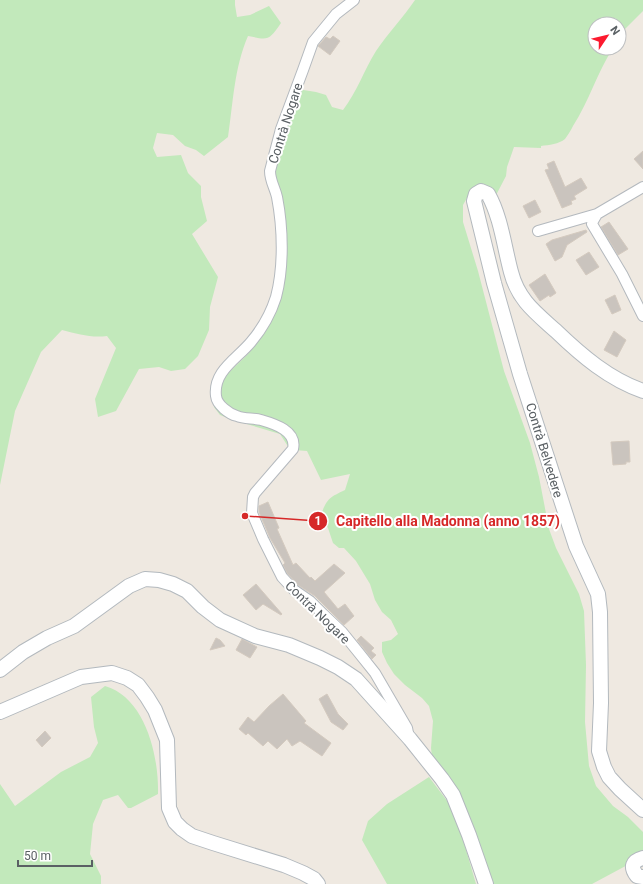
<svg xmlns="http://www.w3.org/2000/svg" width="643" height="884" font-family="Roboto,sans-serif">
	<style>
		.green { fill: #c2e9bb }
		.building { fill: #cac4be; stroke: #d4cabf }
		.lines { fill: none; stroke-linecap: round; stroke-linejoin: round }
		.street-casing { stroke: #b4b9be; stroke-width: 12 }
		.secondary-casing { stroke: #b3b9be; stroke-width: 16 }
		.street { stroke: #fff; stroke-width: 10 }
		.secondary { stroke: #fff; stroke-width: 14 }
		.labels { text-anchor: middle; stroke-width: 4; stroke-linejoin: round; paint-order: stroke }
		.street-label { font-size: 13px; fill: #5a6064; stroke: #fff }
		.leader { fill: none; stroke: #d62828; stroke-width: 1.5 }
		.callout-dot { fill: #d62828; stroke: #fff; stroke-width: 1.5 }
		.mark-label { font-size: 12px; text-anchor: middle; font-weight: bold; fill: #fff }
		.callout-label { font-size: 14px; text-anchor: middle; font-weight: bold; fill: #d62828; stroke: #fff; stroke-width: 4; stroke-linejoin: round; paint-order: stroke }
	</style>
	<rect width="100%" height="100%" fill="#efe9e1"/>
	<path class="green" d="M 0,0 L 235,0 L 235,5 L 237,17 L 250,15 L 269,6 L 281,23 C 269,41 268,40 248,36 C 234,68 233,104 228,137 L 204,156 L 196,150 L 185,146 L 173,135 L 157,133 L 153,148 L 157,157 L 181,155 L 188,173 L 201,186 L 201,197 L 207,221 L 192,234 L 218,277 L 210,307 L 209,330 L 198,356 L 185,369 L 171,371 L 159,367 L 139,369 L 116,411 L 98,417 L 95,399 L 116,348 L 107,336 C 91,338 78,334 62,330 L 41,352 L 15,411 L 0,485 Z
		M 415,0 L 643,0 L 643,11 L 624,30 L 619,38 L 619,24 L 595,24 L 595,48 L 613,48 C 597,73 589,101 573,126 C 571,130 568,135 565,139 C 559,144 549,145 541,146 L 541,148 L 514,147 L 507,167 L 506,176 L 494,199 L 479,194 L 468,196 L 463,205 L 463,222 L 478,271 L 504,371 L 530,443 L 539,477 L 549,529 L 556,548 L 579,594 L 584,611 L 586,665 L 585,722 L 589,766 L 596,786 L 613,806 L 628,817 L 643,832 L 643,859 L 633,862 L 592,884 L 480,884 L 455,811 L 435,782 L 431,748 L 433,721 L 429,706 L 422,698 L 405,685 L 394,674 L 387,663 L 382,652 L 382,642 L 391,640 L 398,634 L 391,620 L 382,612 L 375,600 L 370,584 L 356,561 L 344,548 L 339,548 L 333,543 L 328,528 L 320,517 C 327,499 328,498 345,490 L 350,474 L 321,480 L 307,451 L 294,450 L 289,448 L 280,434 L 230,419 L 220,415 L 214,407 L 213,401 L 220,381 L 248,354 L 261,337 L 283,271 L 275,168 L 297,89 L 316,92 L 326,95 L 332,107 L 343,110 C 357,92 364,70 376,51 C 388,33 403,18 415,0 Z
		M 105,686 C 146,698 159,757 158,794 L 131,808 L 128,808 L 118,795 L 103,800 L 93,824 L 90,854 L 101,876 L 101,884 L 0,884 L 0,784 L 15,806 L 61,772 L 90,757 L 98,743 L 94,727 L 91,697 Z
		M 429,777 L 448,802 L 460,829 L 476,884 L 387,884 L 362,840 L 368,821 L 387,804 Z"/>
	<path class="building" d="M 333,36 L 340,41 L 330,55 L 318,46 L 326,37 L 330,39 Z
		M 643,151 L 643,169 L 634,159 Z
		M 554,161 L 565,187 L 581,178 L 587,188 L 574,196 L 576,199 L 571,201 L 572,204 L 562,208 L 545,170 L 549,169 L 547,164 Z
		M 535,200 L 541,212 L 529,218 L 523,206 Z
		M 609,222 L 628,249 L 618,255 L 601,227 Z
		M 586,230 L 587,232 L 567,245 L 562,257 L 555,261 L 546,244 L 552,240 Z
		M 589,252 L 599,267 L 586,275 L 576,260 Z
		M 545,274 L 556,293 L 550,297 L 549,295 L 540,301 L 529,285 Z
		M 615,295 L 621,310 L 612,314 L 605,300 Z
		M 614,331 L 626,340 L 617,357 L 604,350 Z
		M 629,441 L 630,462 L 626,462 L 626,464 L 613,465 L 611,442 Z
		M 268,502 L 279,528 L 277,529 L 293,565 L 296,563 L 310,578 L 311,577 L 315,581 L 334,564 L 345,573 L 324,592 L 338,609 L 345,604 L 354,616 L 344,625 L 315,596 L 298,585 L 287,573 L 283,565 L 285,563 L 270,538 L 259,512 L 259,506 Z
		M 256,584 L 282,614 L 281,615 L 263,604 L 256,610 L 243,595 Z
		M 361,636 L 374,648 L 371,651 L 376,655 L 372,659 L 357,640 Z
		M 216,638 L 220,640 L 225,646 L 210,650 Z
		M 242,639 L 257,647 L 250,658 L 236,650 Z
		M 283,694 L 306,721 L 304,723 L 331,743 L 322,756 L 300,741 L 292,746 L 287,739 L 277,749 L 268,741 L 263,746 L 248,733 L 246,735 L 239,729 L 248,717 L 254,722 L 269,706 Z
		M 327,694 L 338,714 L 348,724 L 343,730 L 331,722 L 319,699 Z
		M 45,731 L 51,738 L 42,747 L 36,740 Z"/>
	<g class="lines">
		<g class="street-casing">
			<path id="street" d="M 354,0 L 336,14 L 313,42 L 303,70 L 281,129 L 270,171 C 270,181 275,188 277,197 C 283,228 284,267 276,297 C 271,313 262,329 251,342 C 237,359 213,371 216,396 C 217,405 229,414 237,416 C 244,419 253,418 261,420 C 275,424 297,431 293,449 L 255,493 L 253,497 L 252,513 L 263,539 L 282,577 L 294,590 L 310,601 L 323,614 L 342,632 L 359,653 L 375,673 L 407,728 L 408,733
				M 643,187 L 597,214 L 593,221 L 592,224 L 622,274 L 643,316
				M 538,231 L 597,214"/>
		</g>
		<g class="secondary-casing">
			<path id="secondary" d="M 643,391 C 609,379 582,356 556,331 C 536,313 518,300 511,272 C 504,246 501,217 488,194 L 481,191 L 476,194 L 474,201 L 494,283 L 520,374 L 576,546 L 598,594 L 600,612 L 601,703 L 599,751 L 604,767 L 609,777 L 620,789 L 643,810
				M 0,670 L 23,652 L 47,638 L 74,626 L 129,586 L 145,579 L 159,580 L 173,584 L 187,591 L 203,607 L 220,620 L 255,636 L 289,645 L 320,658 L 338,667 L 356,679 L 410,739 L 442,779 L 453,795 L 469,835 L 486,884
				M 0,712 L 81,677 L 112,673 L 127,678 L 138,685 L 147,697 L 155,710 L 167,740 L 169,808 L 175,822 L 182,829 L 192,836 L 213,843 L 284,865 L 303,873 L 314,879 L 318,884
				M 643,858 C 632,861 630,867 637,876 L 643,877"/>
		</g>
		<use href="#street" class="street"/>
		<use href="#secondary" class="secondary"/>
	</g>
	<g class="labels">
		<g class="street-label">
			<text transform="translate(285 123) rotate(-72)" y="5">Contrà Nogare</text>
			<text transform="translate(545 450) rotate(73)" y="5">Contrà Belvedere</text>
			<text transform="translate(318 612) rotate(44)" y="5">Contrà Nogare</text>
		</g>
	</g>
	<path class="leader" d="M245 516L318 521"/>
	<g class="callout-dot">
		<circle cx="245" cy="516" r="4"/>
		<circle cx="318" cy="521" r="10"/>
	</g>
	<g class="mark-label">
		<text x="318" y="525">1</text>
	</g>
	<g class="callout-label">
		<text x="448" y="526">Capitello alla Madonna (anno 1857)</text>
	</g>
	<g transform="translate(607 36) rotate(55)"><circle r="19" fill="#ffffff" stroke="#bdbfc1"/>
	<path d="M0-3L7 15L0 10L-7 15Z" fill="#fc1a2f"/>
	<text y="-6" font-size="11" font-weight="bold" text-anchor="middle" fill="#5a6064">N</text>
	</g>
	<path d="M18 860v6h74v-6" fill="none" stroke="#5a6064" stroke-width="2"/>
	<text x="24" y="860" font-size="12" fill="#5a6064" stroke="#ffffff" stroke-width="3" paint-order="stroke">50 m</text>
</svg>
